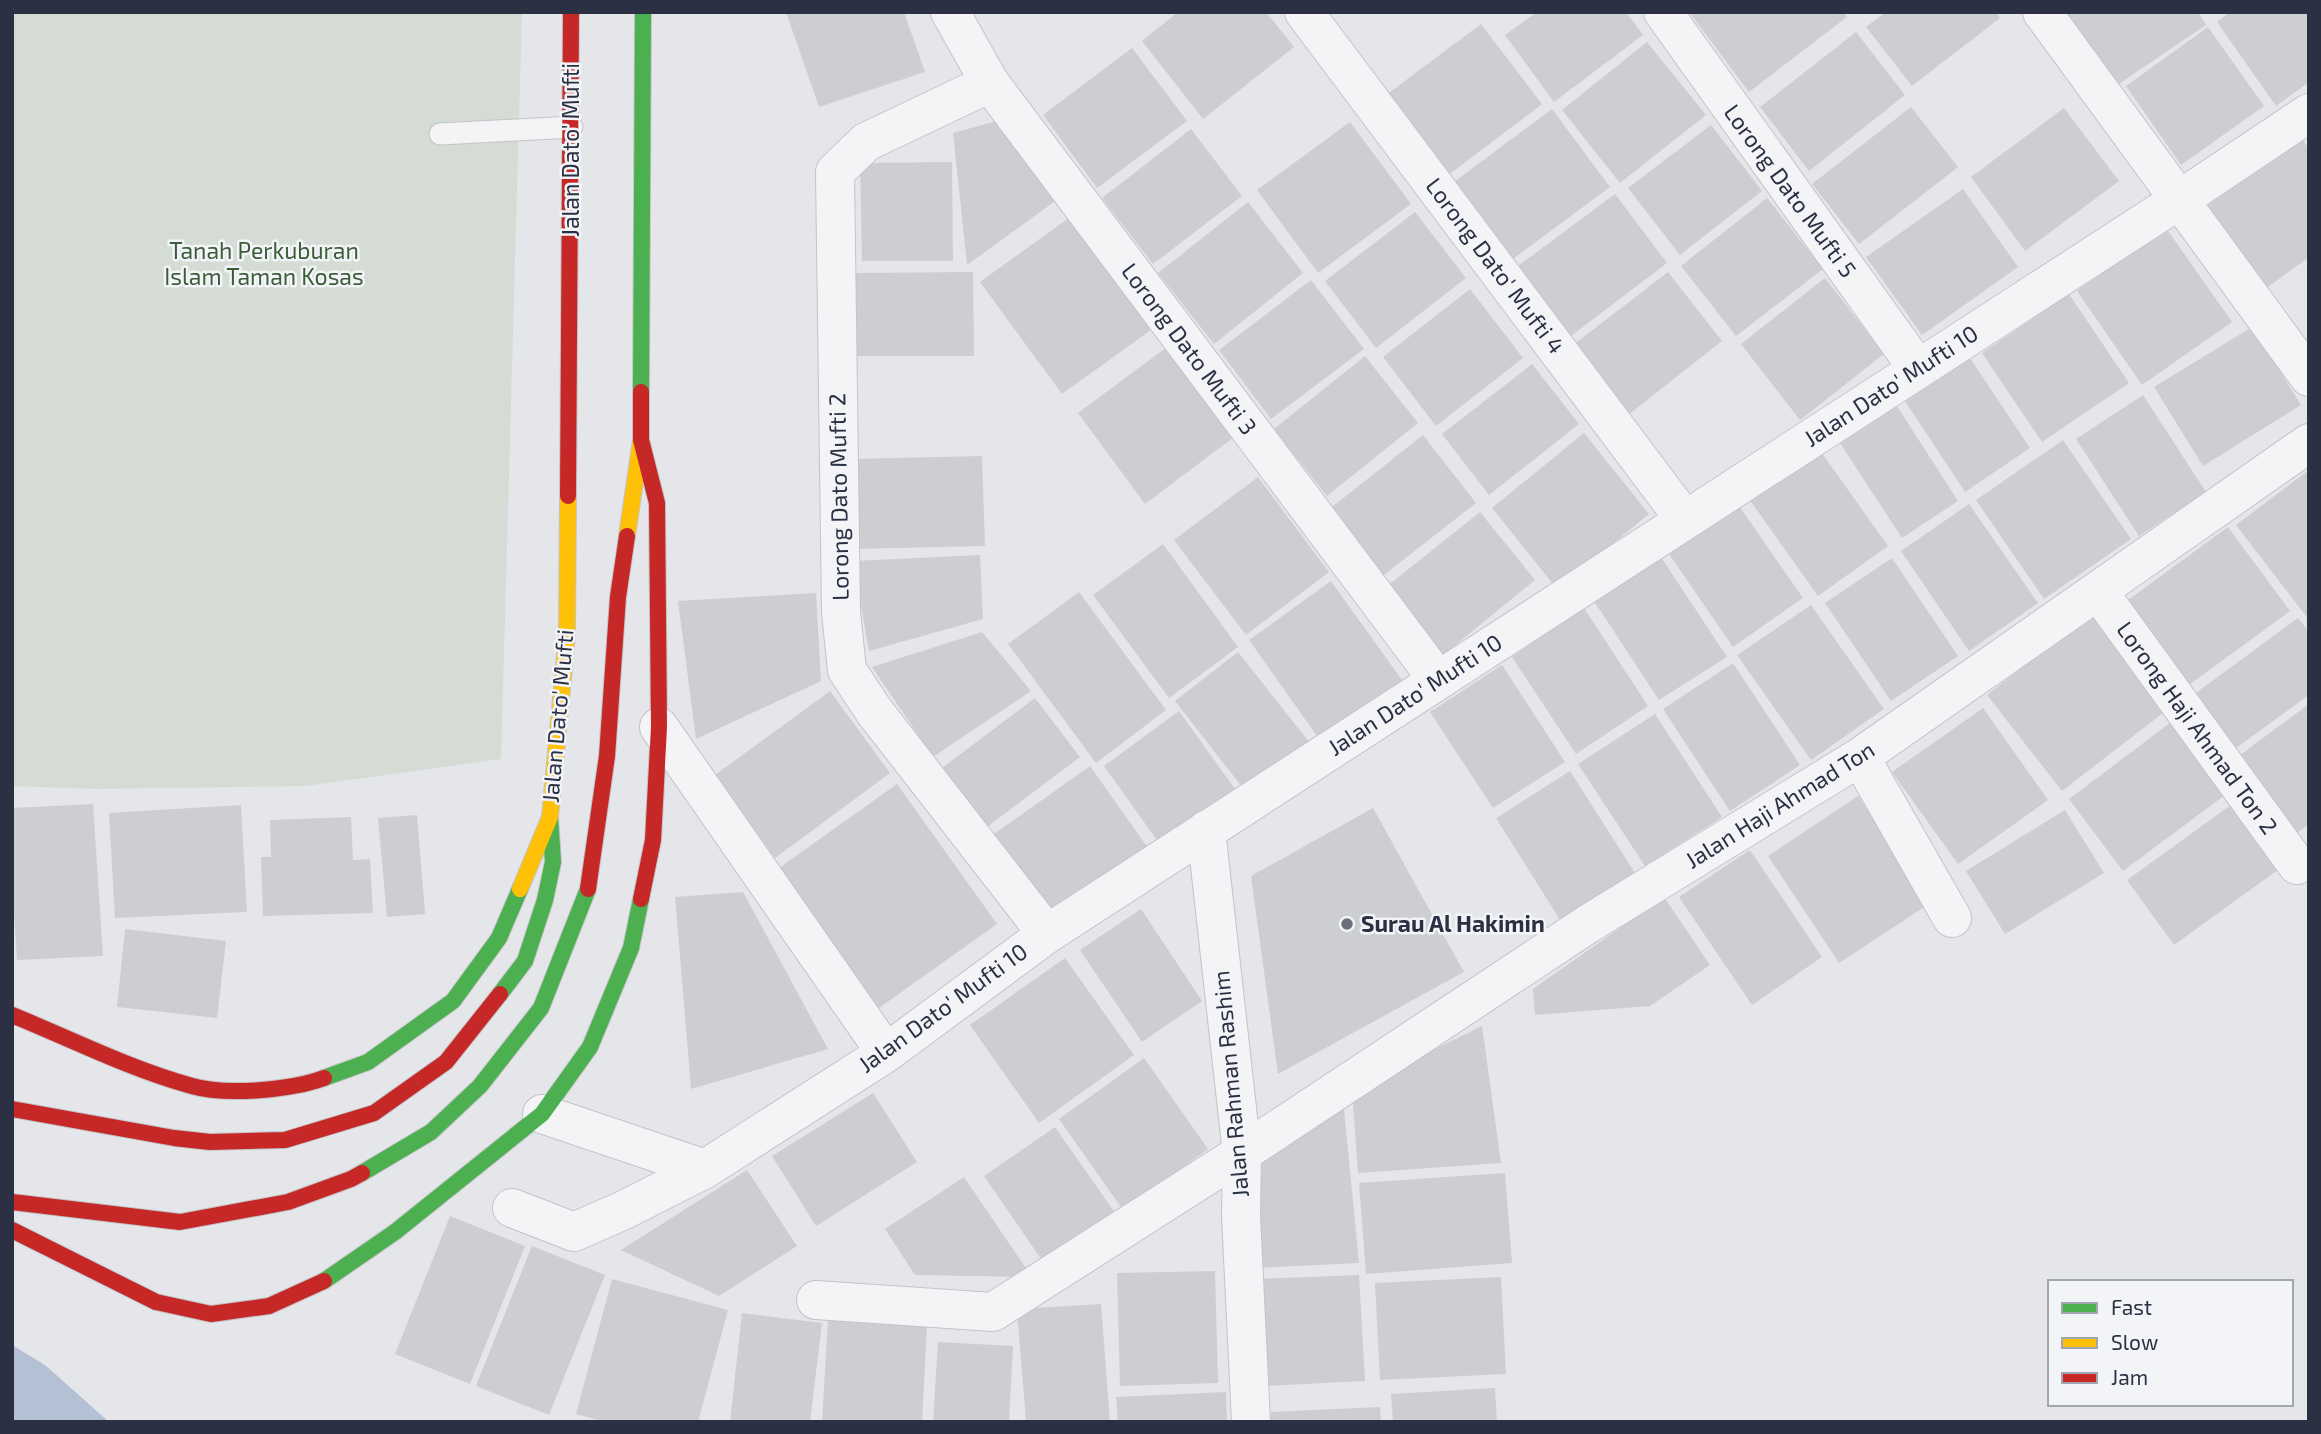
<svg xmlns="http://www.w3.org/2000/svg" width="2321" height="1434" font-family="'Exo 2',sans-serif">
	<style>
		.green { fill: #d4dcd5 }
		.water { fill: #b4c0d3 }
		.building { fill: #cdced1 }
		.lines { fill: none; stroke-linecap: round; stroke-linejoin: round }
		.lane-casing { stroke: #c3c4c7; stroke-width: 23 }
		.street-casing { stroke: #c3c4c7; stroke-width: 40 }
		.fast-casing { stroke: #c3c4c7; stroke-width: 18 }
		.slow-casing { stroke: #c3c4c7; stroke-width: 18 }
		.jam-casing { stroke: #c3c4c7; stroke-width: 18 }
		.lane { stroke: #f4f4f6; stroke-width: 21 }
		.street { stroke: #f4f4f6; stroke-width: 38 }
		.fast { stroke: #4caf50; stroke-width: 16 }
		.slow { stroke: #ffc107; stroke-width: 16 }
		.jam { stroke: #c62828; stroke-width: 16 }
		.poi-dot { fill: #6c707d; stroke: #f3f4f8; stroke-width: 2.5 }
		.labels { text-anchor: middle; stroke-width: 5; stroke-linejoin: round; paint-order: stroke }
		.street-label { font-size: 23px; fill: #2b3143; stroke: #f3f4f8 }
		.park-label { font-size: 23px; fill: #3b5e39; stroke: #f3f4f8 }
		.poi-label { font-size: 23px; font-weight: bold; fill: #2b3143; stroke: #f3f4f8; text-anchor: start }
	</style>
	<rect width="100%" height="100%" fill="#e5e6e9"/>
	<path class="green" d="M 12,12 L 522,12 L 501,759 L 306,786 L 95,789 L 12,786 Z"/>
	<path class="water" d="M 12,1345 L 45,1365 L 109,1422 L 12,1422 Z"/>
	<path class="building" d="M 786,12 L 904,12 L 925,72 L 819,107 Z
		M 1178,12 L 1266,12 L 1294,47 L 1203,119 L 1142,41 Z
		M 1537,12 L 1626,12 L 1643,35 L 1554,102 L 1505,35 Z
		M 1689,12 L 1843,12 L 1847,17 L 1749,92 Z
		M 1886,12 L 1996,12 L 2000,18 L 1912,86 L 1866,27 Z
		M 2058,12 L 2198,12 L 2206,25 L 2107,92 Z
		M 2230,12 L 2309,12 L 2309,82 L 2276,106 L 2217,22 Z
		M 1481,24 L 1542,104 L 1447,176 L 1386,95 Z
		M 2208,27 L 2264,106 L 2181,165 L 2126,86 Z
		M 1856,32 L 1905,95 L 1809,171 L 1760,107 Z
		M 1647,42 L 1706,115 L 1620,183 L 1562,110 Z
		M 1132,48 L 1187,121 L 1097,188 L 1043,115 Z
		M 1911,107 L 1958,167 L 1859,244 L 1812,184 Z
		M 2064,108 L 2119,181 L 2025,251 L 1971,177 Z
		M 1552,109 L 1610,187 L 1513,259 L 1454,182 Z
		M 1004,119 L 1061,197 L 967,265 L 953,133 Z
		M 1350,122 L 1411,204 L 1318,273 L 1257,190 Z
		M 1711,125 L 1762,191 L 1680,255 L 1628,188 Z
		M 1191,129 L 1242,196 L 1153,264 L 1102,198 Z
		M 2301,138 L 2309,149 L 2309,257 L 2261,292 L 2201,210 Z
		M 952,162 L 953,261 L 862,261 L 860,163 Z
		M 1963,189 L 2018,267 L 1922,335 L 1866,257 Z
		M 1615,194 L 1667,263 L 1571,336 L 1518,266 Z
		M 1767,198 L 1823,269 L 1736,336 L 1681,266 Z
		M 1248,202 L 1303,273 L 1214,344 L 1158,273 Z
		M 1415,212 L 1466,278 L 1376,348 L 1325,281 Z
		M 1073,215 L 1155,327 L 1062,394 L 980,282 Z
		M 2166,228 L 2232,322 L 2142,385 L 2077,291 Z
		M 973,272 L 974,356 L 857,356 L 856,273 Z
		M 1668,272 L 1722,341 L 1628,415 L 1573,345 Z
		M 1825,278 L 1884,354 L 1800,420 L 1741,344 Z
		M 1311,280 L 1364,349 L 1271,419 L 1219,350 Z
		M 1470,289 L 1523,358 L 1436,426 L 1383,357 Z
		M 2069,294 L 2129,383 L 2042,442 L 1982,353 Z
		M 2252,327 L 2301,405 L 2203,466 L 2154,387 Z
		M 1167,347 L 1234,437 L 1145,504 L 1078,413 Z
		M 1966,352 L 2030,448 L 1965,492 L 1901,395 Z
		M 1365,356 L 1418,423 L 1327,496 L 1274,429 Z
		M 1532,364 L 1579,424 L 1489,495 L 1442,434 Z
		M 2143,395 L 2206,492 L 2139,536 L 2076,439 Z
		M 1895,403 L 1958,501 L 1902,538 L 1838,440 Z
		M 1584,433 L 1649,514 L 1557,589 L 1492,508 Z
		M 1423,435 L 1476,503 L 1380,578 L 1327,511 Z
		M 2063,440 L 2131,539 L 2044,599 L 1976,500 Z
		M 1819,449 L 1888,546 L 1818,596 L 1749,499 Z
		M 982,456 L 985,546 L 851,549 L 849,459 Z
		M 2309,470 L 2309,620 L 2236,525 Z
		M 1258,477 L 1329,572 L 1246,635 L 1174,540 Z
		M 1737,503 L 1803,598 L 1733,647 L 1667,551 Z
		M 1969,504 L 2038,603 L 1969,651 L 1901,551 Z
		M 1480,512 L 1535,580 L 1442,656 L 1386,587 Z
		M 2228,527 L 2290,611 L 2185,688 L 2124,603 Z
		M 1163,544 L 1238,647 L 1169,698 L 1093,595 Z
		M 1659,554 L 1727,657 L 1659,700 L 1592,598 Z
		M 980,555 L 983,619 L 869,651 L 853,561 Z
		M 1892,558 L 1958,656 L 1891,701 L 1825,603 Z
		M 1331,581 L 1404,683 L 1322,743 L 1249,640 Z
		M 1079,592 L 1166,710 L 1096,763 L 1008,644 Z
		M 816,593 L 821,681 L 696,739 L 678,601 Z
		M 1811,605 L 1884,709 L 1811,760 L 1737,655 Z
		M 1584,608 L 1648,706 L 1576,754 L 1512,657 Z
		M 2092,613 L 2167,710 L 2062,791 L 1987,695 Z
		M 2298,618 L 2309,632 L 2309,695 L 2229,753 L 2189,698 Z
		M 982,632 L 1031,691 L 933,757 L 872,667 Z
		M 1238,652 L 1309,742 L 1246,792 L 1175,701 Z
		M 1733,663 L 1800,765 L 1730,811 L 1663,709 Z
		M 1502,665 L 1565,762 L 1493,808 L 1430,712 Z
		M 830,691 L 890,773 L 775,858 L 715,775 Z
		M 1035,698 L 1080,757 L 987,827 L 942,768 Z
		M 2309,704 L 2309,824 L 2290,838 L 2232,761 Z
		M 1983,708 L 2048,800 L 1958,864 L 1892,772 Z
		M 1179,711 L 1235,789 L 1159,843 L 1104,766 Z
		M 1655,714 L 1722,817 L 1645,866 L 1578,764 Z
		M 2174,720 L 2229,792 L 2123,871 L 2069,799 Z
		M 1090,766 L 1148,848 L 1052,916 L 994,834 Z
		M 1570,771 L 1637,876 L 1562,923 L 1496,818 Z
		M 897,784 L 997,924 L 879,1008 L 779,868 Z
		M 1858,796 L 1929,904 L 1839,963 L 1768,856 Z
		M 2235,802 L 2282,867 L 2174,945 L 2127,880 Z
		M 93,804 L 103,956 L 17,960 L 12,881 L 12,808 Z
		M 241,805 L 247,912 L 115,918 L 109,813 Z
		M 1373,808 L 1464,972 L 1278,1074 L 1251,876 Z
		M 2065,810 L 2104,873 L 2005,934 L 1966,871 Z
		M 417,815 L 425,914 L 387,917 L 378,818 Z
		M 351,817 L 353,860 L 370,859 L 373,913 L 263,916 L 261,857 L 271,857 L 270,820 Z
		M 1750,850 L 1822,957 L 1752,1005 L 1679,897 Z
		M 743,892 L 828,1049 L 691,1089 L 675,897 Z
		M 1664,897 L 1710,965 L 1650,1006 L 1535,1015 L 1533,989 Z
		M 1141,909 L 1202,1001 L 1142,1042 L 1080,950 Z
		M 125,929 L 226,941 L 217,1018 L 117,1007 Z
		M 1065,958 L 1134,1055 L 1039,1123 L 970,1025 Z
		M 1482,1026 L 1501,1163 L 1358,1173 L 1352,1090 Z
		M 1144,1058 L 1208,1149 L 1123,1210 L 1059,1119 Z
		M 873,1093 L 917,1162 L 816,1226 L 772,1156 Z
		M 1344,1110 L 1359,1263 L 1257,1268 L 1254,1169 L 1311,1113 Z
		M 1055,1127 L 1118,1217 L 1046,1266 L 984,1176 Z
		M 747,1170 L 797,1246 L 719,1296 L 621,1250 Z
		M 1505,1173 L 1512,1263 L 1366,1274 L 1359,1183 Z
		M 964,1177 L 1032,1277 L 915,1275 L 885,1229 Z
		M 450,1216 L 525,1246 L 470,1384 L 395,1354 Z
		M 532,1246 L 605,1275 L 549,1415 L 476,1386 Z
		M 1215,1271 L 1218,1383 L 1120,1386 L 1117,1273 Z
		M 1359,1275 L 1365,1381 L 1264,1386 L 1258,1279 Z
		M 1501,1277 L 1506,1374 L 1380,1380 L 1375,1283 Z
		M 612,1279 L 728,1310 L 698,1422 L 605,1422 L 576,1414 Z
		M 1101,1304 L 1110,1422 L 1026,1422 L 1017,1309 Z
		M 742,1313 L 822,1323 L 810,1422 L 730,1422 Z
		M 828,1320 L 927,1326 L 922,1422 L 822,1422 Z
		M 938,1342 L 1013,1346 L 1009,1422 L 933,1422 Z
		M 1495,1388 L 1497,1422 L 1393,1422 L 1391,1394 Z
		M 1226,1392 L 1227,1422 L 1118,1422 L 1116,1397 Z
		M 1380,1407 L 1381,1422 L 1271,1422 L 1271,1412 Z"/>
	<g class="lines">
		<g class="lane-casing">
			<path id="lane" d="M 440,134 L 572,127"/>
		</g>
		<g class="street-casing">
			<path id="street" d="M 950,12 L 990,83 L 1438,680
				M 1304,12 L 1685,520
				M 1663,12 L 1918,369
				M 2042,12 L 2309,377
				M 990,83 L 866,142 L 835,172 L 841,612 L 847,670 L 874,711 L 1047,934
				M 2098,591 L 2297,865
				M 659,727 L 886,1053
				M 1860,757 L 1952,918
				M 1206,830 L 1242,1153 L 1241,1216 L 1251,1422
				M 542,1114 L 705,1169
				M 512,1208 L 574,1232 L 624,1210 L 705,1169 L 886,1053 L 1047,934 L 2179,200 L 2309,113
				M 816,1300 L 993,1312 L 1242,1153 L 1588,924 L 1860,757 L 2309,443"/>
		</g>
		<g class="fast-casing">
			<path id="fast" d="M 641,392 L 643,12
				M 500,994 L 525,961 L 545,900 L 553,862 L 550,817
				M 324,1078 L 368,1062 L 453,1001 L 499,938 L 520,889
				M 362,1173 L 431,1132 L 480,1086 L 541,1008 L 588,889
				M 324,1281 L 395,1232 L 542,1114 L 590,1047 L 631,948 L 641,899"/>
		</g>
		<g class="slow-casing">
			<path id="slow" d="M 627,536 L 641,440
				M 520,889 L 550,817 L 567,634 L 568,496"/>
		</g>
		<g class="jam-casing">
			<path id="jam" d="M 568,496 L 571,12
				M 588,889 L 607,756 L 618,597 L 627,536
				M 641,899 L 653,840 L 659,727 L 657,503 L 641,440 L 641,392
				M 12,1015 C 71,1039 130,1069 192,1086 C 226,1096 291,1090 324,1078
				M 12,1109 L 174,1138 L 210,1142 L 285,1140 L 374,1113 L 446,1062 L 500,994
				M 12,1202 L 180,1222 L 288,1202 L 351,1179 L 362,1173
				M 12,1230 L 156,1302 L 211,1314 L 269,1306 L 324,1281"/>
		</g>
		<use href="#lane" class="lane"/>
		<use href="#street" class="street"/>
		<use href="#fast" class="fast"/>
		<use href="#slow" class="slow"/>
		<use href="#jam" class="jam"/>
	</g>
	<circle class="poi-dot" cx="1347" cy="924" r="7"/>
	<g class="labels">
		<g class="street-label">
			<text transform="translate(571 150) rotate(-90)" y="8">Jalan Dato' Mufti</text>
			<text transform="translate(1790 191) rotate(54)" y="8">Lorong Dato Mufti 5</text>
			<text transform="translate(1495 266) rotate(53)" y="8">Lorong Dato' Mufti 4</text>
			<text transform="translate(1189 349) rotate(53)" y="8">Lorong Dato Mufti 3</text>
			<text transform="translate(1891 386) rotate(-33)" y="8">Jalan Dato' Mufti 10</text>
			<text transform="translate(839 497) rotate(-91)" y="8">Lorong Dato Mufti 2</text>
			<text transform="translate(1415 695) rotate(-33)" y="8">Jalan Dato' Mufti 10</text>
			<text transform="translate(558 716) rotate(-85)" y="8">Jalan Dato' Mufti</text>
			<text transform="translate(2197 728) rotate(54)" y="8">Lorong Haji Ahmad Ton 2</text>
			<text transform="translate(1780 805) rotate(-32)" y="8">Jalan Haji Ahmad Ton</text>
			<text transform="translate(943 1008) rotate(-36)" y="8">Jalan Dato' Mufti 10</text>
			<text transform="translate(1231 1084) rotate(-95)" y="8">Jalan Rahman Rashim</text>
		</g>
		<g class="park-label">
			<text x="264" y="259">Tanah Perkuburan<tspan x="264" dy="26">Islam Taman Kosas</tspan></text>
		</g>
		<g class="poi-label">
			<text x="1361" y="932">Surau Al Hakimin</text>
		</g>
	</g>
	<rect width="2321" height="1434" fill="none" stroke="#2b3143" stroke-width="28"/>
	<rect x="2048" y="1280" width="245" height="126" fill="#f3f4f8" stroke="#a3a6b0" stroke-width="2"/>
	<rect x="2062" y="1303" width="35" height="10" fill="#4caf50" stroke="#a3a6b0" stroke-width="2"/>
	<text x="2111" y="1315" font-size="21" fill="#2b3143">Fast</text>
	<rect x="2062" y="1338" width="35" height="10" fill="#ffc107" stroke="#a3a6b0" stroke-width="2"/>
	<text x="2111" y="1350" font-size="21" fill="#2b3143">Slow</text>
	<rect x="2062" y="1373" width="35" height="10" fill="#c62828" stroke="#a3a6b0" stroke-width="2"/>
	<text x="2111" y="1385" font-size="21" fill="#2b3143">Jam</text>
</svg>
